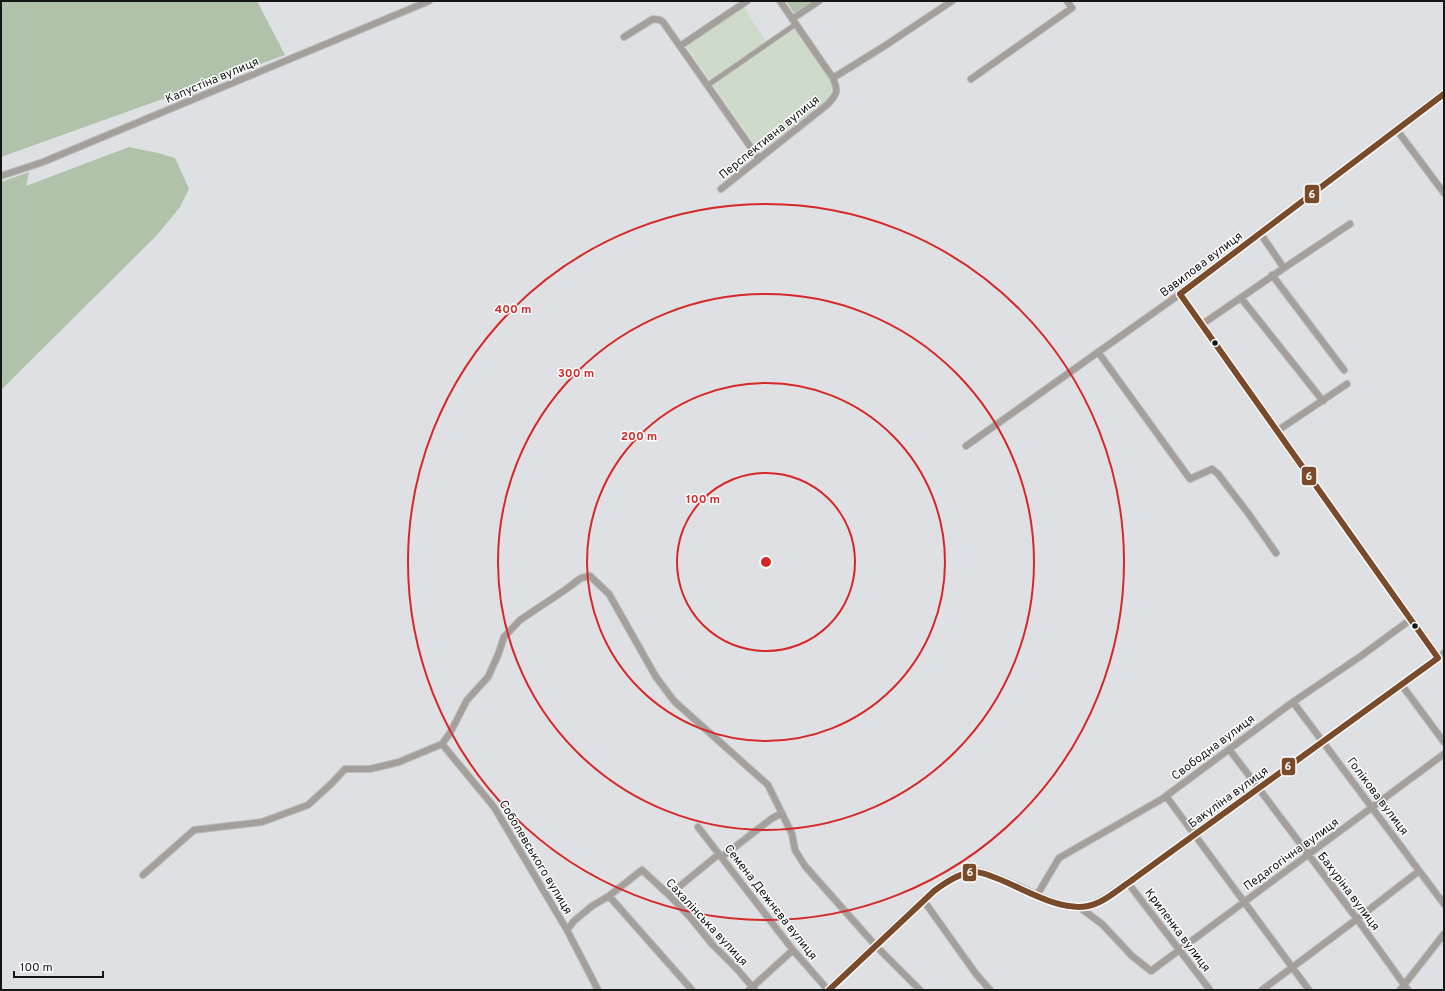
<svg xmlns="http://www.w3.org/2000/svg" width="1445" height="991" font-family="Overpass,sans-serif">
	<style>
		.green { fill: #cedbcb }
		.forest { fill: #b0c3aa }
		.lines { fill: none; stroke-linecap: round; stroke-linejoin: round }
		.pedestrian-casing { stroke: #babcbd; stroke-width: 6 }
		.minor-casing { stroke: #babcbd; stroke-width: 8 }
		.tertiary-casing { stroke: #babcbd; stroke-width: 9 }
		.pedestrian { stroke: #a59f9b; stroke-width: 4.5 }
		.minor { stroke: #a59f9b; stroke-width: 6 }
		.tertiary { stroke: #a59f9b; stroke-width: 7 }
		.bus-1-casing { stroke: #fff; stroke-width: 9 }
		.bus-1 { stroke: #7a4b2a; stroke-width: 6 }
		.ring { fill: none; stroke: #d62828; stroke-width: 2 }
		.bus-dot { fill: #141617; stroke: #fff; stroke-width: 1.5 }
		.labels { text-anchor: middle; stroke-width: 3; stroke-linejoin: round; paint-order: stroke }
		.street-label { font-size: 12px; fill: #141617; stroke: #fff }
		.centre { fill: #d62828; stroke: #fff; stroke-width: 2 }
		.ring-label { font-size: 12px; text-anchor: middle; font-weight: bold; fill: #d62828; stroke: #fff; stroke-width: 3; stroke-linejoin: round; paint-order: stroke }
		.line-badge { stroke: #fff; stroke-width: 1.5 }
		.badge-label { font-size: 11px; text-anchor: middle; font-weight: bold; fill: #fff }
	</style>
	<rect width="100%" height="100%" fill="#dee0e3"/>
	<path class="green" d="M 744,7 L 769,46 L 795,29 L 830,80 C 833,88 831,94 826,101 L 760,152 L 686,46 Z"/>
	<path class="forest" d="M 1,1 L 257,1 L 285,55 L 1,157 Z
		M 786,1 L 813,1 L 794,13 Z
		M 129,147 L 158,153 L 175,158 L 189,189 L 180,207 L 157,235 L 1,390 L 1,182 L 29,172 L 26,186 Z"/>
	<g class="lines">
		<g class="pedestrian-casing">
			<path id="pedestrian" d="M 708,85 L 796,24"/>
		</g>
		<g class="minor-casing">
			<path id="minor" d="M 792,19 L 819,1
				M 624,37 L 653,19 L 660,20 L 663,22 L 759,159
				M 680,46 L 747,1
				M 833,78 L 883,47 L 952,1
				M 971,79 L 1072,8 L 1067,1
				M 1397,130 L 1444,193
				M 1,176 L 43,162 L 429,1
				M 721,189 L 828,104 C 838,93 838,91 833,78 L 780,1
				M 1284,268 L 1350,224
				M 1272,275 L 1344,370
				M 1241,298 L 1323,401
				M 1201,325 L 1284,268 L 1260,233
				M 1098,352 L 1190,479 L 1212,469 L 1218,474 L 1248,513 L 1276,553
				M 1277,431 L 1347,384
				M 966,446 L 1180,294
				M 1438,658 L 1444,653
				M 1401,684 L 1444,742
				M 1293,702 L 1444,904
				M 442,744 L 494,807 L 567,930 L 598,990
				M 1229,749 L 1357,919 L 1408,990
				M 1166,796 L 1309,990
				M 698,827 L 793,950 L 828,990
				M 722,857 L 771,819 L 782,813
				M 143,875 L 194,830 L 262,822 L 308,805 L 331,784 L 345,769 L 370,769 L 399,762 L 442,744 L 450,733 L 467,700 L 488,677 L 498,655 L 504,637 L 520,620 L 565,590 L 581,578 L 590,576 L 609,594 L 656,677 L 674,701 L 768,785 L 792,834 L 795,850 L 805,866 L 875,945 L 920,990
				M 1128,883 L 1210,990
				M 669,895 L 719,854
				M 1037,895 L 1059,858 L 1162,799 L 1293,702 L 1361,656 L 1410,620
				M 609,896 L 692,990
				M 924,901 L 976,974 L 990,990
				M 1079,907 L 1102,924 L 1132,956 L 1151,971 L 1444,754
				M 567,930 L 574,921 L 592,906 L 609,896 L 642,870 L 669,895 L 690,917 L 712,944 L 737,969 L 755,990
				M 749,990 L 793,950
				M 1262,990 L 1357,919 L 1419,871
				M 1400,990 L 1444,934"/>
		</g>
		<g class="tertiary-casing">
			<path id="tertiary" d="M 829,990 C 854,966 879,942 904,919 C 923,902 944,876 971,872 C 981,870 991,876 1000,879 C 1026,888 1061,913 1089,906 C 1103,902 1116,890 1128,883 L 1438,658 L 1180,294 L 1444,94"/>
		</g>
		<use href="#pedestrian" class="pedestrian"/>
		<use href="#minor" class="minor"/>
		<use href="#tertiary" class="tertiary"/>
		<g class="bus-1-casing">
			<path id="bus-1" d="M 1180,294 L 1438,658
				M 1180,294 L 1444,94
				M 829,990 L 934,891 C 946,882 958,874 972,872 C 981,871 988,875 996,878 C 1023,888 1059,912 1088,906 C 1103,903 1116,891 1128,883 L 1438,658"/>
		</g>
		<use href="#bus-1" class="bus-1"/>
	</g>
	<g class="ring">
		<circle cx="766" cy="562" r="89"/>
		<circle cx="766" cy="562" r="179"/>
		<circle cx="766" cy="562" r="268"/>
		<circle cx="766" cy="562" r="358"/>
	</g>
	<g class="bus-dot">
		<circle cx="1215" cy="343" r="3.5"/>
		<circle cx="1415" cy="626" r="3.5"/>
	</g>
	<g class="labels">
		<g class="street-label">
			<text transform="translate(212 80) rotate(-23)" y="4">Капустіна вулиця</text>
			<text transform="translate(769 137) rotate(-39)" y="4">Перспективна вулиця</text>
			<text transform="translate(1201 264) rotate(-37)" y="4">Вавилова вулиця</text>
			<text transform="translate(1213 747) rotate(-37)" y="4">Свободна вулиця</text>
			<text transform="translate(1378 796) rotate(53)" y="4">Голікова вулиця</text>
			<text transform="translate(1228 797) rotate(-36)" y="4">Бакуліна вулиця</text>
			<text transform="translate(1291 854) rotate(-36)" y="4">Педагогічна вулиця</text>
			<text transform="translate(536 857) rotate(59)" y="4">Соболевського вулиця</text>
			<text transform="translate(1349 891) rotate(53)" y="4">Бахуріна вулиця</text>
			<text transform="translate(771 902) rotate(52)" y="4">Семена Дежнєва вулиця</text>
			<text transform="translate(707 922) rotate(47)" y="4">Сахалінська вулиця</text>
			<text transform="translate(1178 930) rotate(53)" y="4">Криленка вулиця</text>
		</g>
	</g>
	<circle cx="766" cy="562" r="6" class="centre"/>
	<g class="ring-label">
		<text x="513" y="313">400 m</text>
		<text x="576" y="377">300 m</text>
		<text x="639" y="440">200 m</text>
		<text x="703" y="503">100 m</text>
	</g>
	<g class="line-badge">
		<rect x="1304" y="184" width="16" height="20" rx="4" fill="#7a4b2a"/>
		<rect x="1301" y="466" width="16" height="20" rx="4" fill="#7a4b2a"/>
		<rect x="1281" y="757" width="15" height="19" rx="4" fill="#7a4b2a"/>
		<rect x="962" y="863" width="15" height="19" rx="4" fill="#7a4b2a"/>
	</g>
	<g class="badge-label">
		<text x="1312" y="198">6</text>
		<text x="1309" y="480">6</text>
		<text x="1288" y="770">6</text>
		<text x="970" y="876">6</text>
	</g>
	<rect width="1445" height="991" fill="none" stroke="#141617" stroke-width="4"/>
	<path d="M14 971v6h89v-6" fill="none" stroke="#141617" stroke-width="2"/>
	<text x="20" y="971" font-size="12" fill="#141617" stroke="#ffffff" stroke-width="3" paint-order="stroke">100 m</text>
</svg>
